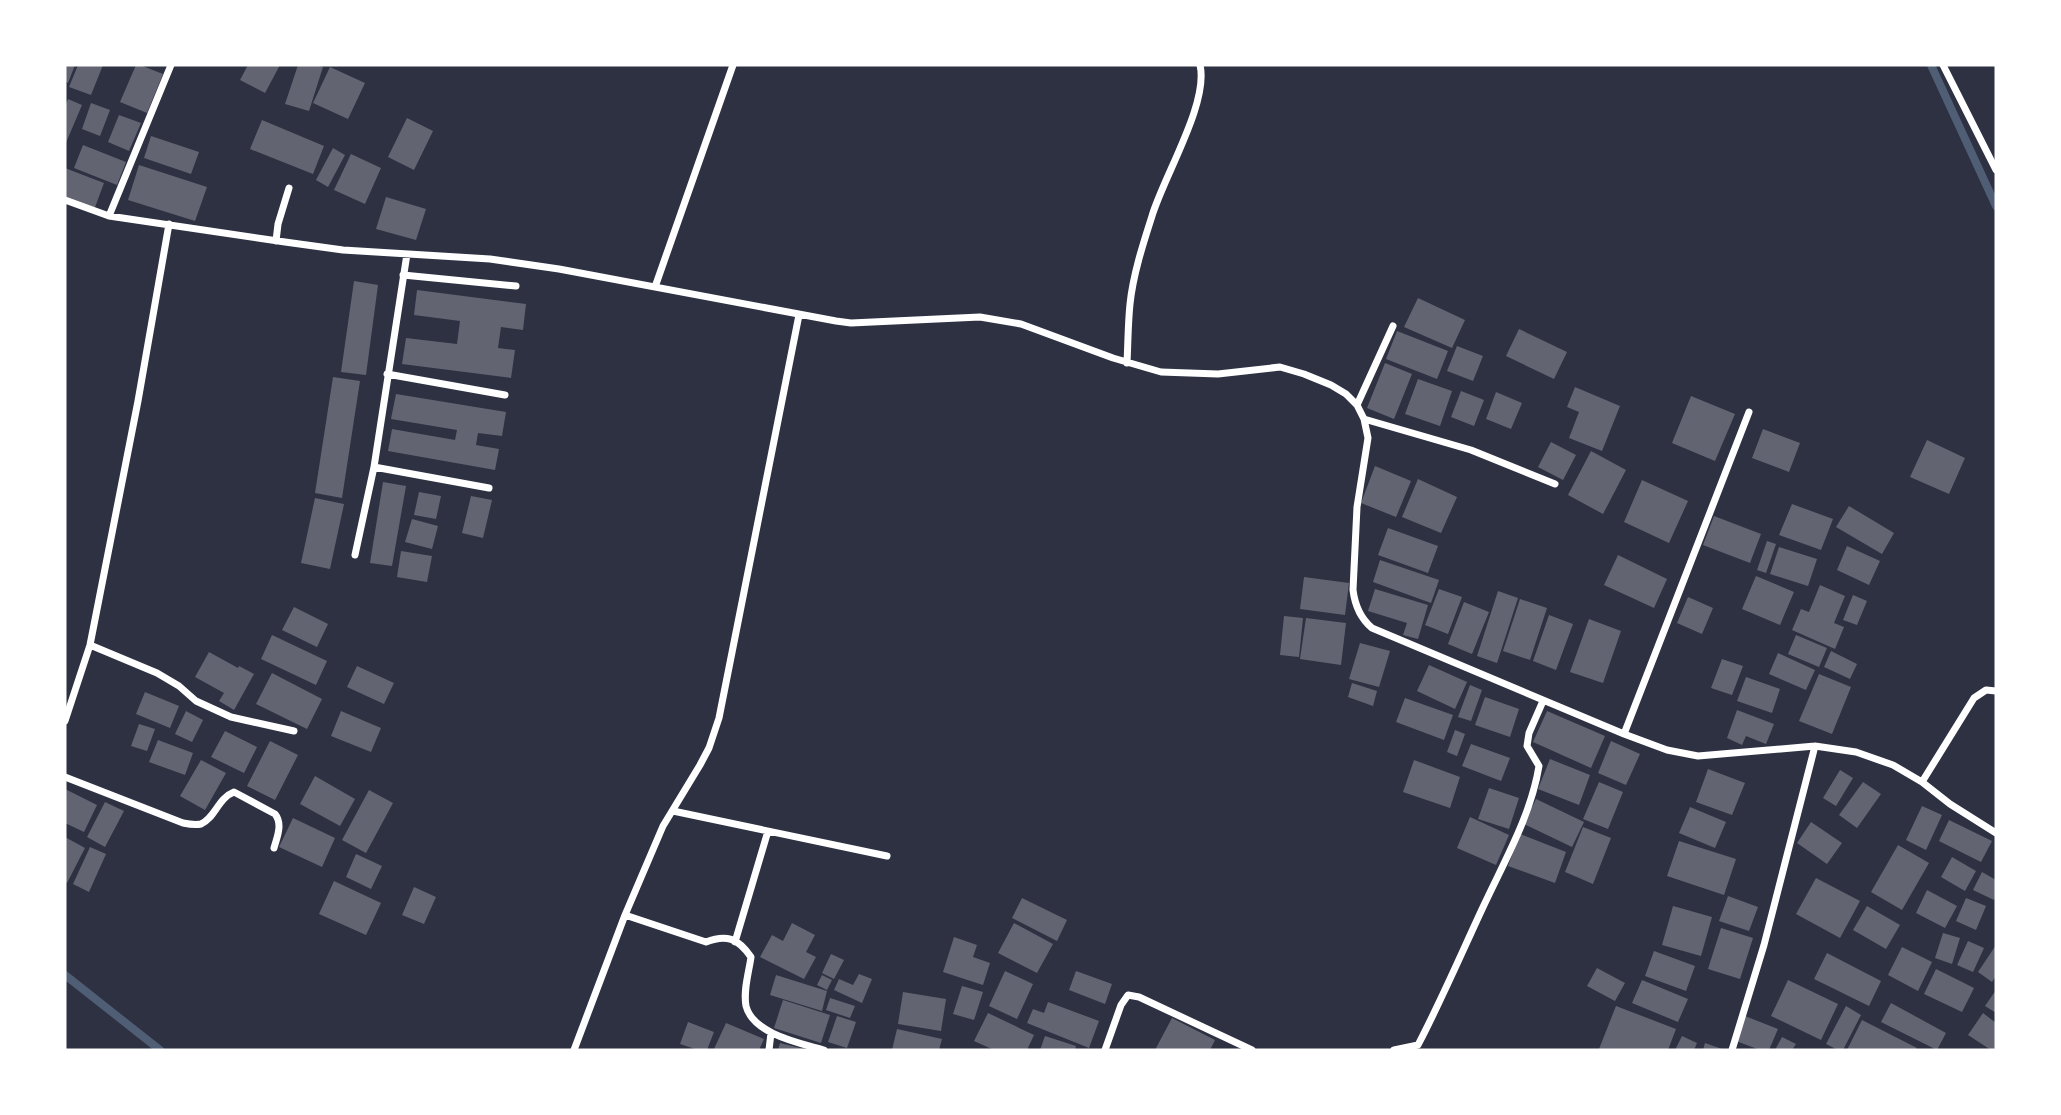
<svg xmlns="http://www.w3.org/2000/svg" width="2061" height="1115" font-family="Inter,sans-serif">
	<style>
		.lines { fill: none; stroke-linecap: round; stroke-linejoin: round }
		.stream { stroke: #4f5d75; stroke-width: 8 }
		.building { fill: #626471 }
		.minor { stroke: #fff; stroke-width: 7 }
	</style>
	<rect width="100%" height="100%" fill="#2d3142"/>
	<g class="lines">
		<path class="stream" d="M 1931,65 L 1996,206
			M 65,975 L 160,1050"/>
	</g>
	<path class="building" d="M 65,65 L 75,65 L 68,83 L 65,81 Z
		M 78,65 L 103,65 L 91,95 L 69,87 Z
		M 136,65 L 140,65 L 163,74 L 147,113 L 120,102 Z
		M 248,65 L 280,65 L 265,93 L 240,80 Z
		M 298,65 L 315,65 L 323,67 L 309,111 L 285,104 Z
		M 330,67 L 365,83 L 348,119 L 313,103 Z
		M 68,99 L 82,105 L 65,145 L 65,106 Z
		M 91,103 L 110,110 L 100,136 L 82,129 Z
		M 119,115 L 141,123 L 129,151 L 108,142 Z
		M 407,118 L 433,131 L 414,170 L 388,157 Z
		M 262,120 L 324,146 L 313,174 L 250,149 Z
		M 151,136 L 199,152 L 191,174 L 144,158 Z
		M 83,145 L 126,162 L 117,185 L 74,168 Z
		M 333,148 L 345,155 L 328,187 L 316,180 Z
		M 351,154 L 381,168 L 365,204 L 334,190 Z
		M 139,165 L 207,187 L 195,221 L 128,200 Z
		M 65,168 L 104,183 L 94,210 L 65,199 Z
		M 386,197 L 426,209 L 416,240 L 376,229 Z
		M 354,281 L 378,285 L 366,375 L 341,372 Z
		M 417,290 L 526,304 L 523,330 L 501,327 L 498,348 L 515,350 L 511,378 L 402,364 L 406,338 L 457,344 L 460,321 L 414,315 Z
		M 1418,298 L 1465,320 L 1452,348 L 1404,327 Z
		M 1519,329 L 1567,352 L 1554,379 L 1506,356 Z
		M 1397,331 L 1448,351 L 1437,379 L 1386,359 Z
		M 1457,346 L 1483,356 L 1473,381 L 1447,371 Z
		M 1385,363 L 1412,374 L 1394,419 L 1367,408 Z
		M 333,377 L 360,381 L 342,498 L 315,493 Z
		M 1418,379 L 1452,391 L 1440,426 L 1405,414 Z
		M 1575,387 L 1620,406 L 1602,451 L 1569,438 L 1579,412 L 1567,407 Z
		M 1461,391 L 1484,400 L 1474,426 L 1451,417 Z
		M 1496,392 L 1522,403 L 1511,429 L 1486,419 Z
		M 396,394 L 506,412 L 502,436 L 478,433 L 476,445 L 499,449 L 495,470 L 388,451 L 392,429 L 455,440 L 457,430 L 391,419 Z
		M 1691,396 L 1735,414 L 1715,461 L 1672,443 Z
		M 1763,429 L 1800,443 L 1789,472 L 1752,458 Z
		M 1927,440 L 1965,458 L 1949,494 L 1910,477 Z
		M 1551,442 L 1576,455 L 1563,480 L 1538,467 Z
		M 1591,451 L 1626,470 L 1603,514 L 1568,495 Z
		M 1375,466 L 1411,481 L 1396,517 L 1361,503 Z
		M 1418,479 L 1457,497 L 1441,533 L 1402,517 Z
		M 1642,480 L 1688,501 L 1669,543 L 1624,522 Z
		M 383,482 L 406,486 L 392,566 L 370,563 Z
		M 419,492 L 441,496 L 436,519 L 414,515 Z
		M 471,496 L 492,500 L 483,538 L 462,533 Z
		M 315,498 L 344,504 L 330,569 L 301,563 Z
		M 1792,504 L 1833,519 L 1821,550 L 1779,535 Z
		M 1849,506 L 1894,533 L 1882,554 L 1836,527 Z
		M 1714,516 L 1761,534 L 1750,563 L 1703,545 Z
		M 412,519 L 438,526 L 432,549 L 405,542 Z
		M 1388,528 L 1438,546 L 1428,573 L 1378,555 Z
		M 1767,541 L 1776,544 L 1766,573 L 1757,570 Z
		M 1847,546 L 1880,561 L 1869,585 L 1837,570 Z
		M 1779,547 L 1817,559 L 1808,586 L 1770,574 Z
		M 401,551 L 432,556 L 427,582 L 397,577 Z
		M 1618,555 L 1667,579 L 1654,608 L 1604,585 Z
		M 1380,560 L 1439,580 L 1431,603 L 1373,582 Z
		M 1756,576 L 1794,592 L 1780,625 L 1742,609 Z
		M 1304,577 L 1349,583 L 1345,615 L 1300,609 Z
		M 1820,585 L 1845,596 L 1834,623 L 1844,627 L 1835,649 L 1792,630 L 1801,609 L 1809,612 Z
		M 1375,589 L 1428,605 L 1418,639 L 1403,635 L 1407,623 L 1368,611 Z
		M 1439,589 L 1462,597 L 1448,634 L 1425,625 Z
		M 1498,591 L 1518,598 L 1497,663 L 1477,656 Z
		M 1853,595 L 1867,601 L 1857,625 L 1843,620 Z
		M 1688,597 L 1713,608 L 1702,634 L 1677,623 Z
		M 1520,599 L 1547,608 L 1530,660 L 1503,651 Z
		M 1464,602 L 1489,612 L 1472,654 L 1448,644 Z
		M 294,607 L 328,624 L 317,647 L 282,630 Z
		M 1549,615 L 1573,624 L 1556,670 L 1533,661 Z
		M 1284,616 L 1303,618 L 1299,657 L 1280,655 Z
		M 1306,618 L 1346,623 L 1341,665 L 1300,659 Z
		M 1589,619 L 1621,631 L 1603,683 L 1570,672 Z
		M 272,635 L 327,661 L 316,685 L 261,659 Z
		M 1796,635 L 1827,648 L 1819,667 L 1788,654 Z
		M 1360,643 L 1390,651 L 1379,687 L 1349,679 Z
		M 1831,651 L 1857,664 L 1850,679 L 1824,667 Z
		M 209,652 L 238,668 L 239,666 L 254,674 L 234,710 L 219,701 L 224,693 L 195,677 Z
		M 1778,653 L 1815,670 L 1806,690 L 1769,674 Z
		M 1722,659 L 1743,666 L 1732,695 L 1711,688 Z
		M 1429,665 L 1467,682 L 1455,709 L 1417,691 Z
		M 357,666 L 394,683 L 384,704 L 347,687 Z
		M 272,673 L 322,699 L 307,729 L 256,704 Z
		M 1819,674 L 1851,687 L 1832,734 L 1799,721 Z
		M 1746,677 L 1780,689 L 1772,713 L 1737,701 Z
		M 1352,683 L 1377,691 L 1373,706 L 1348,697 Z
		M 1470,685 L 1482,690 L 1471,721 L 1458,717 Z
		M 145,692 L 179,706 L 170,728 L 136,714 Z
		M 1485,697 L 1519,709 L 1510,737 L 1475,725 Z
		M 1405,698 L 1453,715 L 1444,740 L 1396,722 Z
		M 1737,710 L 1774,724 L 1766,744 L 1746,736 L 1742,745 L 1727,738 Z
		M 186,711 L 203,720 L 192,742 L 175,734 Z
		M 341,711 L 381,728 L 371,752 L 331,736 Z
		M 1547,711 L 1605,736 L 1591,768 L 1533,742 Z
		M 139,724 L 155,729 L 147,751 L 131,746 Z
		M 1455,730 L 1465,734 L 1457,756 L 1447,752 Z
		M 225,731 L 257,747 L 244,773 L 211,757 Z
		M 158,740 L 193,753 L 185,775 L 149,762 Z
		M 270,741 L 298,755 L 275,800 L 247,786 Z
		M 1611,741 L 1640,754 L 1626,785 L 1598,773 Z
		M 1471,744 L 1510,758 L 1501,781 L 1462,766 Z
		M 1550,759 L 1590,775 L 1579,805 L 1538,789 Z
		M 201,760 L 226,773 L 205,810 L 180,796 Z
		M 1414,760 L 1460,777 L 1450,808 L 1403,792 Z
		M 1708,769 L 1745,783 L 1732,815 L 1696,802 Z
		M 1840,770 L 1853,778 L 1836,806 L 1823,798 Z
		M 315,776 L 355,799 L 340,826 L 300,804 Z
		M 1599,782 L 1623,792 L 1608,829 L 1583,819 Z
		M 1863,782 L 1881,794 L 1857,828 L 1839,815 Z
		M 1489,788 L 1519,798 L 1509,829 L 1478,819 Z
		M 65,789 L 97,805 L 84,832 L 65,823 Z
		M 369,790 L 393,803 L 366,853 L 342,840 Z
		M 1536,799 L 1584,822 L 1572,847 L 1524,824 Z
		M 105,802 L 124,811 L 105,847 L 87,837 Z
		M 1922,806 L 1942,815 L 1926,850 L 1906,840 Z
		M 1690,807 L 1726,822 L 1715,848 L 1679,833 Z
		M 1470,817 L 1509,835 L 1496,865 L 1457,848 Z
		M 293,818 L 335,838 L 322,867 L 279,847 Z
		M 1949,820 L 1992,841 L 1981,862 L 1939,841 Z
		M 1811,822 L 1842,843 L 1827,864 L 1797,843 Z
		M 1583,827 L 1611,838 L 1593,884 L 1565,872 Z
		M 1520,834 L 1566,852 L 1555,883 L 1508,866 Z
		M 65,837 L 85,848 L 67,883 L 65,881 Z
		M 1679,841 L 1736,859 L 1724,895 L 1667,876 Z
		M 1898,845 L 1929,863 L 1902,910 L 1871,892 Z
		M 90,847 L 106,854 L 89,892 L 73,884 Z
		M 356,854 L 382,866 L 371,889 L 346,877 Z
		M 1952,857 L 1976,871 L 1965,891 L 1941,877 Z
		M 1982,872 L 1996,880 L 1996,897 L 1994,900 L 1973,890 Z
		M 1816,878 L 1860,901 L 1840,938 L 1796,914 Z
		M 334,881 L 381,903 L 366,935 L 319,914 Z
		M 414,887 L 436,897 L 424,924 L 402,915 Z
		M 1927,890 L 1957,906 L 1945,928 L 1916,913 Z
		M 1728,896 L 1758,907 L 1749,931 L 1719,921 Z
		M 1022,898 L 1067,920 L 1057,941 L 1012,918 Z
		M 1966,898 L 1986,906 L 1976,930 L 1956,921 Z
		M 1673,906 L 1712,917 L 1701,956 L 1662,945 Z
		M 1867,906 L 1900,925 L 1886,949 L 1853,930 Z
		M 792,923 L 815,935 L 806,952 L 816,957 L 804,979 L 760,957 L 772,935 L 783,941 Z
		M 1014,923 L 1053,944 L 1037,973 L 998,953 Z
		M 1721,928 L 1753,938 L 1740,979 L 1708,969 Z
		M 1943,933 L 1960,938 L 1952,964 L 1935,958 Z
		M 954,937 L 977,945 L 973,957 L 990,963 L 983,985 L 943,972 Z
		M 1968,941 L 1984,948 L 1973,972 L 1957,965 Z
		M 1996,945 L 1996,976 L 1992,982 L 1978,972 Z
		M 1902,947 L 1932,962 L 1918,991 L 1888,975 Z
		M 1654,951 L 1695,966 L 1686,991 L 1645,976 Z
		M 1827,953 L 1881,981 L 1869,1006 L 1814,979 Z
		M 831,954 L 844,960 L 834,979 L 822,973 Z
		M 1597,968 L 1625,983 L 1615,1001 L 1587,986 Z
		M 1936,969 L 1974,988 L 1962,1012 L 1924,994 Z
		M 1005,971 L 1033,984 L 1017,1019 L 989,1006 Z
		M 1076,971 L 1112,984 L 1105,1004 L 1069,990 Z
		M 859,974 L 872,979 L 862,1003 L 834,990 L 839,979 L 853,985 Z
		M 776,975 L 827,991 L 822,1011 L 770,995 Z
		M 822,975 L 832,980 L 827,990 L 817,985 Z
		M 1642,980 L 1688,999 L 1678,1022 L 1632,1003 Z
		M 1788,980 L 1838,1004 L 1821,1040 L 1771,1016 Z
		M 962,986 L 983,992 L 974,1020 L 953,1014 Z
		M 1996,990 L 1996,1013 L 1985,1006 Z
		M 903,992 L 946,999 L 941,1031 L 898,1024 Z
		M 830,998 L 855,1006 L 850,1018 L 826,1010 Z
		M 783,1000 L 830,1015 L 821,1043 L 774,1028 Z
		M 1048,1002 L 1099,1021 L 1089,1048 L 1027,1023 L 1033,1009 L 1044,1013 Z
		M 1891,1003 L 1946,1033 L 1937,1050 L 1881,1022 Z
		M 1616,1006 L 1676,1029 L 1668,1050 L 1599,1049 Z
		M 1846,1006 L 1861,1015 L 1843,1050 L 1838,1050 L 1826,1044 Z
		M 988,1013 L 1034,1035 L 1027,1050 L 994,1050 L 974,1041 Z
		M 1983,1013 L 1996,1023 L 1996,1050 L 1991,1050 L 1968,1035 Z
		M 837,1016 L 856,1022 L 847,1048 L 828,1042 Z
		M 1745,1016 L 1778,1029 L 1769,1050 L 1760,1050 L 1736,1041 Z
		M 1172,1018 L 1215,1040 L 1210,1050 L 1155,1050 Z
		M 1862,1020 L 1917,1048 L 1915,1050 L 1847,1050 Z
		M 688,1022 L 714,1032 L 707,1050 L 698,1050 L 680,1044 Z
		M 726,1023 L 764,1039 L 759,1050 L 714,1049 Z
		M 897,1029 L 942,1039 L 939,1050 L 892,1050 Z
		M 1045,1036 L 1076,1046 L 1075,1050 L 1040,1050 Z
		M 1682,1036 L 1697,1043 L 1694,1050 L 1675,1050 Z
		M 1782,1037 L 1796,1044 L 1792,1050 L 1775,1050 Z
		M 780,1043 L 804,1049 L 804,1050 L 778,1050 Z
		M 1705,1043 L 1725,1050 L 1703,1050 Z"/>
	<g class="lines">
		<path class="minor" d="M 1943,65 L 1996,170
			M 65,200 L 109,216 L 285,242 L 343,250 L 490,259 L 559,269 L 836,321 L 851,323 L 980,317 L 1021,324 L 1113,358 L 1161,372 L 1218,374 L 1280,367 L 1304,374 L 1331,385 L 1346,394 L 1357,405 L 1364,419 L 1368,438 L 1357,507 L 1353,590 C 1355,606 1360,618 1372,628 L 1624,734 L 1667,750 L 1698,756 L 1815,746 L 1856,752 L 1893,765 L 1922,782 L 1950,804 L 1996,833
			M 109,216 L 171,65
			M 276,241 L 278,224 L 289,188
			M 403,275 L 516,286
			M 655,287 L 733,65
			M 1127,363 C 1128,343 1128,323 1130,304 C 1133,275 1143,244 1152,216 C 1164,176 1209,103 1200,65
			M 387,374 L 505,395
			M 1357,405 L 1393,326
			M 1364,419 L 1471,450 L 1555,484
			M 374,467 L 489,488
			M 355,555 L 374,467 L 407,254
			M 90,645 L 157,673 L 179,686 L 196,701 L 231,717 L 294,731
			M 65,721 L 90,645 L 138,401 L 169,224
			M 1624,734 L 1749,412
			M 65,777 L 183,823 C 188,824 196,825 201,824 C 215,818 218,798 234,792 L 275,814 C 283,824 277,837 274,848
			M 1922,782 L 1974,698 L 1986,690 L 1996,691
			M 673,811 L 887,856
			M 625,915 L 706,942 C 726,934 738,938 751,957 C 749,972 743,990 746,1006 C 753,1034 800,1043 824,1050
			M 735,942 L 768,831
			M 574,1050 L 625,915 L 663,826 L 700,765 L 709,748 L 719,718 L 799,315
			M 769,1050 L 771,1033
			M 1105,1050 L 1121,1005 L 1128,995 L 1139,997 L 1252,1050
			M 1394,1050 L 1418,1045 C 1442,999 1462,952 1484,905 C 1505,860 1531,815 1539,766 L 1527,746 L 1529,733 L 1543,701
			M 1732,1050 L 1764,945 L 1815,746"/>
	</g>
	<rect width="2061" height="1115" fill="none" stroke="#ffffff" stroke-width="133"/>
</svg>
